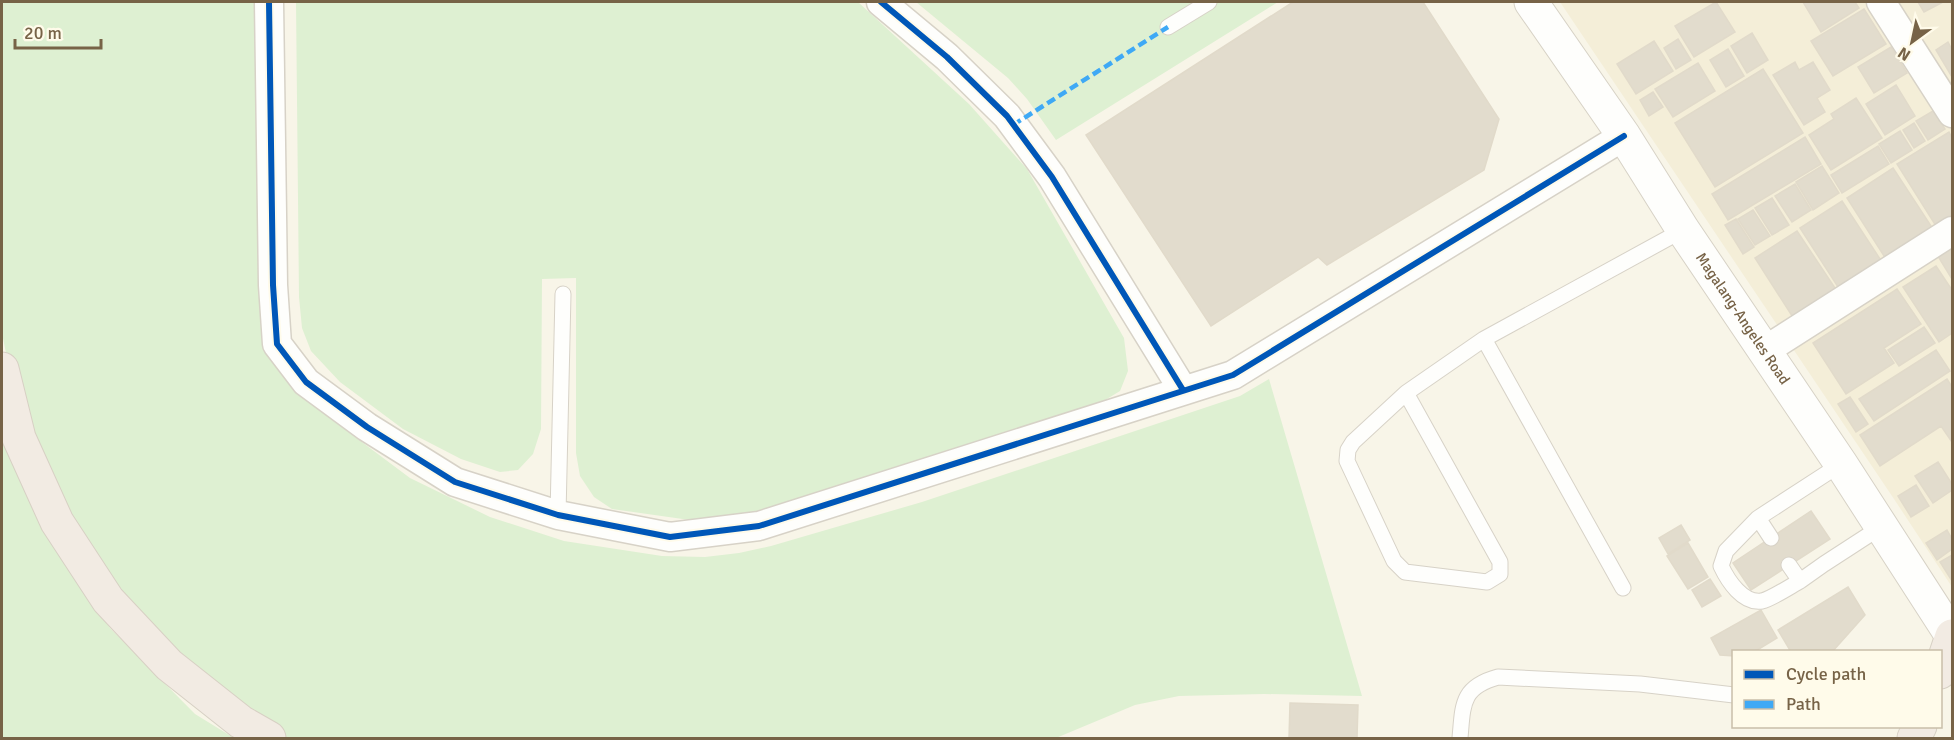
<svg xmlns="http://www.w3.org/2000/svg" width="1954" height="740" font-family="Signika,sans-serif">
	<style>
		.residential { fill: #f4eed8 }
		.green { fill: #def0d2 }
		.building { fill: #e2dccd; stroke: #e1daca; stroke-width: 1.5 }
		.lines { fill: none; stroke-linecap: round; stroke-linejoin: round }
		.lane-casing { stroke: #d7d2c7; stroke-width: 17 }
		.street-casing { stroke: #d7d2c7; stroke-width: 31 }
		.secondary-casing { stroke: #d7d2c6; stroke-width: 35 }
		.highway-casing { stroke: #d7d0c4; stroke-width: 35 }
		.lane { stroke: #fefefc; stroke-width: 15 }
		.street { stroke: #fefefc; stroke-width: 28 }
		.secondary { stroke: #fefefc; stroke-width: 33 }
		.highway { stroke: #f2ebe3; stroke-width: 33 }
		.quiet { stroke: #3fa9f5; stroke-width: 4.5; stroke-dasharray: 9 4.5; stroke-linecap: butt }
		.cycleway-casing { stroke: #fffbea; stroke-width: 10 }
		.cycleway { stroke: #0057b8; stroke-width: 6 }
		.labels { text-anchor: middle; stroke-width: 5; stroke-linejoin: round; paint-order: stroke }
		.street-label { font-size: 15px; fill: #776347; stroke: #fffbea }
	</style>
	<rect width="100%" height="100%" fill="#f8f5e8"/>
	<path class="residential" d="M 1560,2 L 1952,2 L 1952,587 L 1894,499 Z"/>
	<path class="green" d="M 2,2 L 259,2 L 272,355 L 283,375 L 307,401 L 410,478 L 490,517 L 564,541 L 662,556 L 705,557 L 739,553 L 771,546 L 922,502 L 1240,396 L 1269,379 L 1362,696 L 1264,694 L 1179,696 L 1135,705 L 1056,738 L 284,738 L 174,660 L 70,527 L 15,399 L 2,333 Z
		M 296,2 L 858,2 L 969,104 L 1027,169 L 1124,338 L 1128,371 L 1120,391 L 1097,405 L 738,517 L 711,523 L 612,509 L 594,497 L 580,476 L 576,453 L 576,278 L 542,279 L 541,429 L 533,454 L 518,470 L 500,472 L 461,459 L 403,429 L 340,382 L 311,351 L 302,328 L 299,297 Z
		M 916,2 L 1278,2 L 1056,140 L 1027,99 L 1008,78 Z
		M 2,417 L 47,533 L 110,628 L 195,714 L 234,738 L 2,738 Z"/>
	<path class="building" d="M 1293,2 L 1423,2 L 1499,119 L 1484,170 L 1327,265 L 1318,257 L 1211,326 L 1086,135 Z
		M 1716,2 L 1735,32 L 1694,57 L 1675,26 Z
		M 1803,2 L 1855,2 L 1859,8 L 1821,32 Z
		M 1918,2 L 1943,2 L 1924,12 Z
		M 1864,9 L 1886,44 L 1833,76 L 1811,41 Z
		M 1752,33 L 1768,60 L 1747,73 L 1731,46 Z
		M 1678,39 L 1691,60 L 1676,69 L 1664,48 Z
		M 1654,41 L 1673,71 L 1636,94 L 1617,64 Z
		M 1948,42 L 1952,50 L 1952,77 L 1936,50 Z
		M 1891,47 L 1907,73 L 1874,93 L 1858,67 Z
		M 1728,49 L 1744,76 L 1726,87 L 1710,60 Z
		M 1795,62 L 1799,70 L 1813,62 L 1830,90 L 1817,98 L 1825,112 L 1804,125 L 1773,75 Z
		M 1698,63 L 1715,91 L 1673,117 L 1655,89 Z
		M 1763,69 L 1803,133 L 1715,187 L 1675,123 Z
		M 1896,85 L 1915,116 L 1885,135 L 1866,104 Z
		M 1653,92 L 1663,107 L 1649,116 L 1640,100 Z
		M 1856,98 L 1882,138 L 1831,170 L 1809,135 L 1834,119 L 1831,114 Z
		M 1933,111 L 1945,129 L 1928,140 L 1916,121 Z
		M 1914,123 L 1925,141 L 1914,148 L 1903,130 Z
		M 1900,131 L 1912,150 L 1891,163 L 1879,144 Z
		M 1949,132 L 1952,138 L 1952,216 L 1936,226 L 1897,164 Z
		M 1805,137 L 1821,164 L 1728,220 L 1712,194 Z
		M 1878,146 L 1889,164 L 1842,193 L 1831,175 Z
		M 1822,166 L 1839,193 L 1813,210 L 1796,182 Z
		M 1893,168 L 1933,229 L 1886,259 L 1847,198 Z
		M 1795,184 L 1811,210 L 1792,222 L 1775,196 Z
		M 1772,198 L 1789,225 L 1772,235 L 1755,208 Z
		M 1842,201 L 1882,262 L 1840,290 L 1800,228 Z
		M 1753,210 L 1770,236 L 1755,245 L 1738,219 Z
		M 1736,219 L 1754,247 L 1743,254 L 1725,225 Z
		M 1797,231 L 1837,291 L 1794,319 L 1755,258 Z
		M 1952,243 L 1952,279 L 1936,253 Z
		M 1936,266 L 1952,290 L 1952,333 L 1939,342 L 1903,287 Z
		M 1897,289 L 1921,324 L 1884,348 L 1894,363 L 1846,394 L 1813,343 Z
		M 1924,327 L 1935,343 L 1899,366 L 1888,350 Z
		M 1936,350 L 1950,371 L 1874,421 L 1859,399 Z
		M 1947,379 L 1952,387 L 1952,442 L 1941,426 L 1880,466 L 1860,435 Z
		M 1850,397 L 1868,424 L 1856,432 L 1838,404 Z
		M 1938,462 L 1952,484 L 1952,490 L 1933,503 L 1915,476 Z
		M 1916,485 L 1929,506 L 1911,517 L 1898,496 Z
		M 1811,511 L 1830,539 L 1751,590 L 1733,563 Z
		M 1681,525 L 1690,540 L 1668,554 L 1659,538 Z
		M 1947,530 L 1952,539 L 1952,549 L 1937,560 L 1926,543 Z
		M 1688,543 L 1708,577 L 1688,589 L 1667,556 Z
		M 1952,555 L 1952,581 L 1940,562 Z
		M 1710,579 L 1721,596 L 1702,607 L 1692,590 Z
		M 1848,587 L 1865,615 L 1832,652 L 1791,652 L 1778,630 Z
		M 1761,610 L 1777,638 L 1754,652 L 1734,652 L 1734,656 L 1720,655 L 1711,638 Z
		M 1290,703 L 1358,705 L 1357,738 L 1289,738 Z"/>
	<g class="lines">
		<g class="lane-casing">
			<path id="lane" d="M 1168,27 L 1209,2
				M 1484,339 L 1623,588
				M 1406,393 L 1353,442 L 1348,450 L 1347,461 L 1394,561 L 1405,572 L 1487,582 L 1500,574 L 1500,562 L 1406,393 L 1484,339 L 1683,230
				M 558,515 L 563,294
				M 1758,518 L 1726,551 L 1721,566 C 1728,581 1743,604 1762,601 C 1771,599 1791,586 1800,581
				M 1771,538 L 1758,518 L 1841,464
				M 1789,565 L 1800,581 L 1824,564 L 1881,527
				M 1460,738 C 1463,705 1461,687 1498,677 L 1640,684 L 1734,695"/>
		</g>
		<g class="street-casing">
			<path id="street" d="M 269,2 L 273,285 L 277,344 L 306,382 L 367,427 L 455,482 L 558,515 L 670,537 L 759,526 L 1233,375 L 1624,136
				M 881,2 L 947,57 L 1007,116 L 1052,177 L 1183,390
				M 1881,2 L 1952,113
				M 1764,351 L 1952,231"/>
		</g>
		<g class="secondary-casing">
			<g id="secondary">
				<path id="s1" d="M 1531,2 L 1624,136 L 1683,230 L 1841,464 L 1952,636"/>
			</g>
		</g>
		<g class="highway-casing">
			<path id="highway" d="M 2,369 L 19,438 L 57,522 L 108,600 L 169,665 L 241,722 L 269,738
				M 1940,672 L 1952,636
				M 1914,738 L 1920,726"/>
		</g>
		<use href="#lane" class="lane"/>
		<use href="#street" class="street"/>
		<use href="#secondary" class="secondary"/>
		<use href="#highway" class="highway"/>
		<path class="quiet" d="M 1013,125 L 1168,27"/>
		<g class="cycleway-casing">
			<path id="cycleway" d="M 269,2 L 273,285 L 277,344 L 306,382 L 367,427 L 455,482 L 558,515 L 670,537 L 759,526 L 1233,375 L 1624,136
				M 881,2 L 947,57 L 1007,116 L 1052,177 L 1183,390"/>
		</g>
		<use href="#cycleway" class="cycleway"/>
	</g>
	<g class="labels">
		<g class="street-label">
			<text dy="5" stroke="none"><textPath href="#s1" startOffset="381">Magalang-Angeles Road</textPath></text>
		</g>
	</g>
	<rect width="1954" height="740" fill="none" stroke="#776347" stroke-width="6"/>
	<rect x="1732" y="650" width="210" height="78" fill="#fffbea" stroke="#c9bea9" stroke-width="1.5"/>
	<rect x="1744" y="670" width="30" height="9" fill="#0057b8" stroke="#c9bea9" stroke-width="1.5"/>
	<text x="1786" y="680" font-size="18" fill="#776347">Cycle path</text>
	<rect x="1744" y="700" width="30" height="9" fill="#3fa9f5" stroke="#c9bea9" stroke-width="1.5"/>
	<text x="1786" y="710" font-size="18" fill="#776347">Path</text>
	<g transform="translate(1912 42) rotate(213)" stroke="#fffbea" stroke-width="4.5" paint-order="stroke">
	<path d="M0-4.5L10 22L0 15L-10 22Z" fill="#776347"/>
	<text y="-9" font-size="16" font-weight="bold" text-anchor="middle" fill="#776347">N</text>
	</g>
	<path d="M15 39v9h86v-9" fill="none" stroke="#776347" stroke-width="3"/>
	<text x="24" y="39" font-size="18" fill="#776347" stroke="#fffbea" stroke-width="4.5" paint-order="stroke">20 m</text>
</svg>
